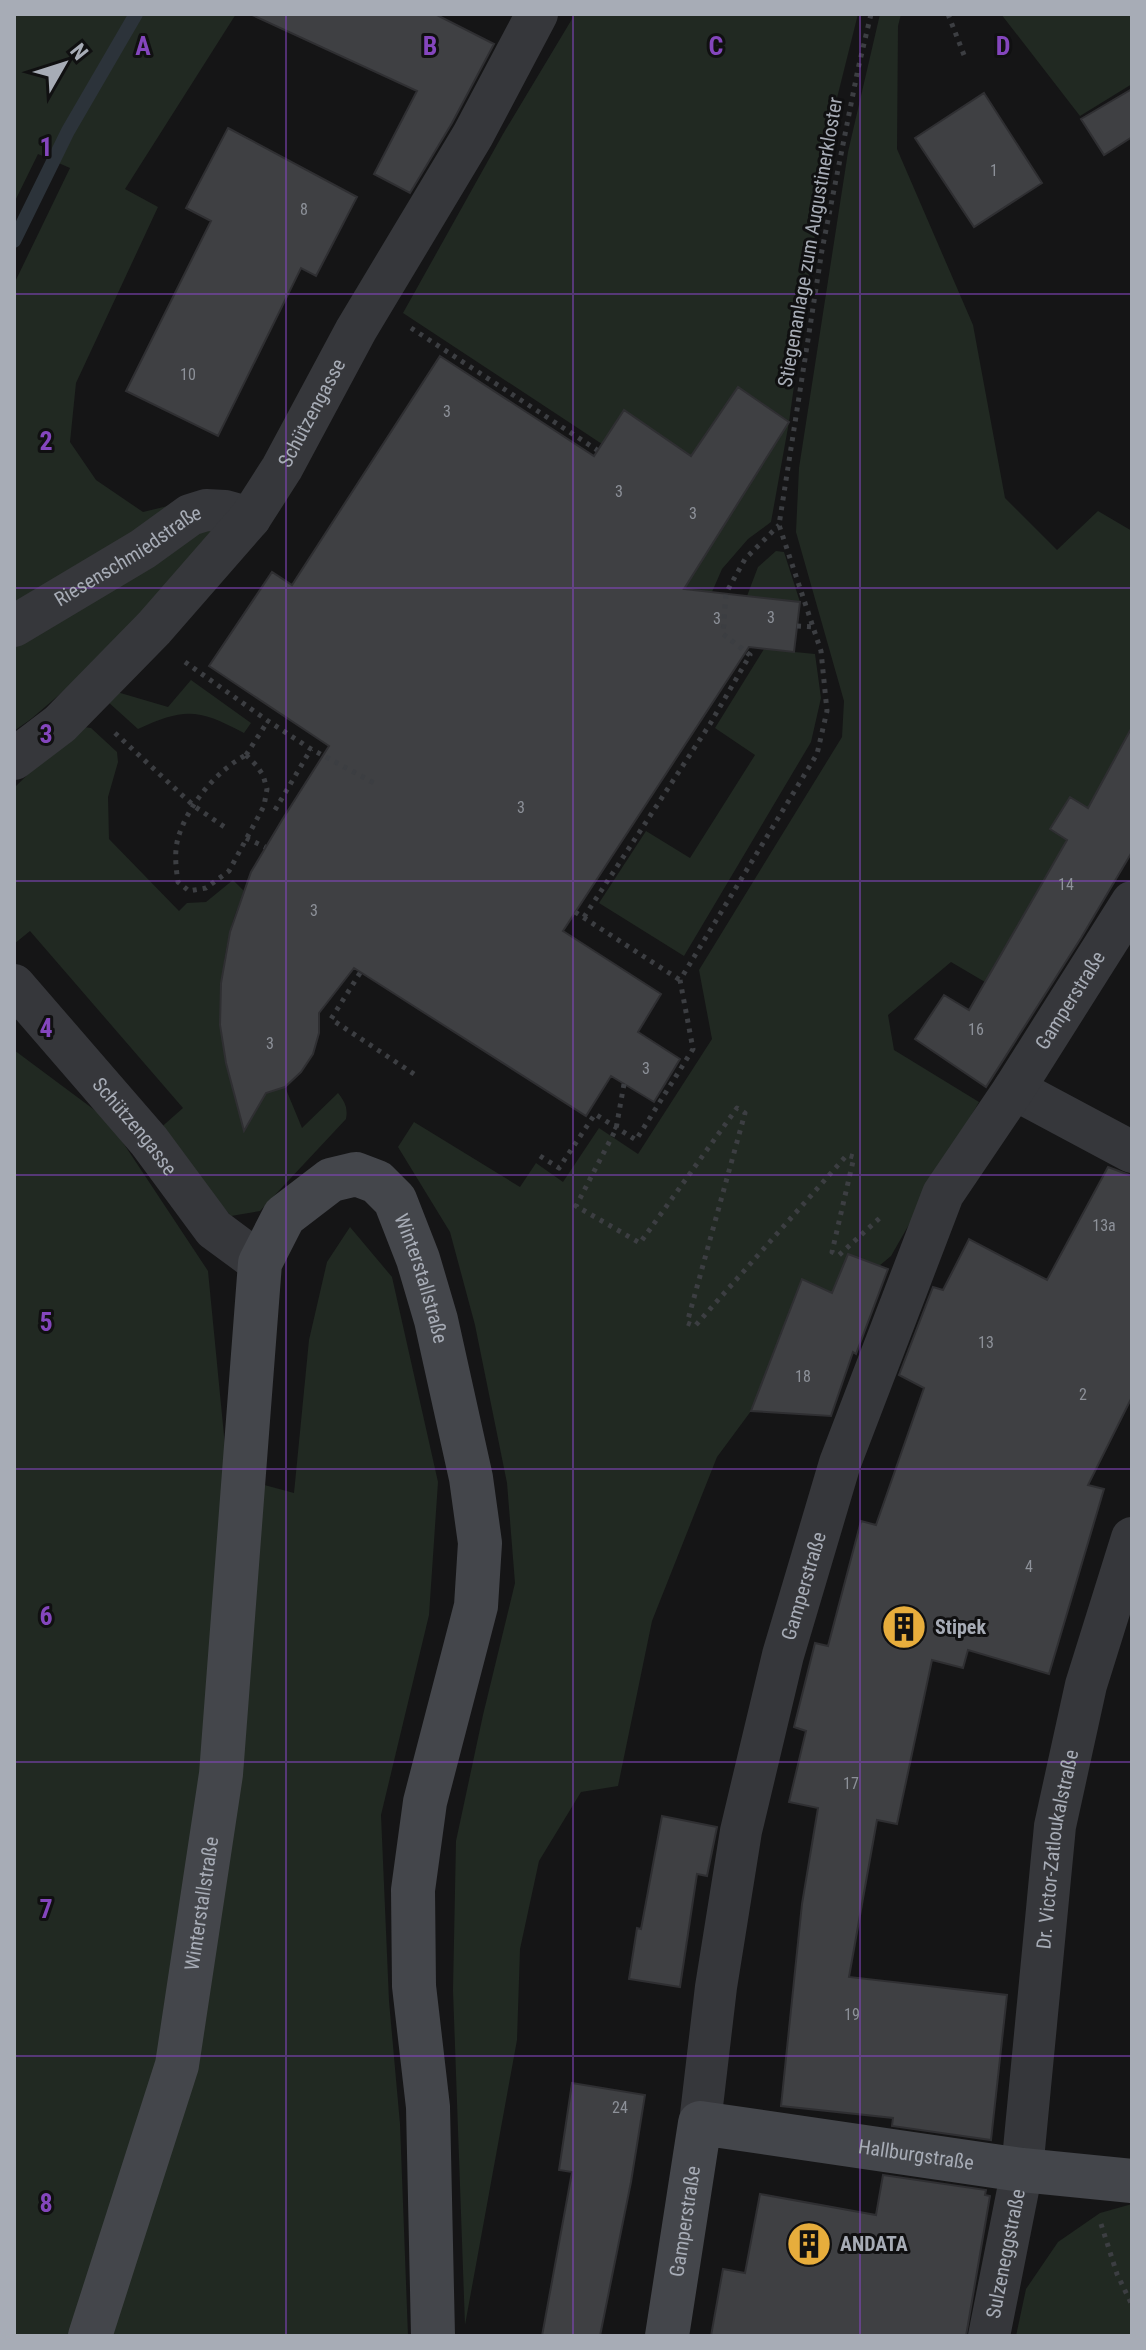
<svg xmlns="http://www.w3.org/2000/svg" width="1146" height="2350" font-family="'Roboto Condensed',sans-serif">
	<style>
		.green { fill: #212922 }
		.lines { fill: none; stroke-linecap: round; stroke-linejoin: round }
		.stream { stroke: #2c333a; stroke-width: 14 }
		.building { fill: #3f4043; stroke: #2f2f32; stroke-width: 2 }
		.path { stroke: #3c3e42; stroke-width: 5; stroke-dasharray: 4 6; stroke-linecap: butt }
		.street { stroke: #36373b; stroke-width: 42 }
		.secondary { stroke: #44464b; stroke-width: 44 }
		.grid { fill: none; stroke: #8446bd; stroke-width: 2; stroke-opacity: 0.55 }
		.labels { text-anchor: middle; stroke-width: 6; stroke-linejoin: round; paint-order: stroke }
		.number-label { font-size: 16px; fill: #8d9199 }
		.street-label { font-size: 20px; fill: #a7acb6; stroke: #101011 }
		.poi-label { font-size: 20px; font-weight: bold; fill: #a7acb6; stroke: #101011; text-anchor: start }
		.grid-label { font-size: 26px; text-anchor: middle; font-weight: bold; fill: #8446bd; stroke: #101011; stroke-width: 6; stroke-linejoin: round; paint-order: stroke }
	</style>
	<rect width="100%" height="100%" fill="#151516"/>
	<path class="green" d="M 14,14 L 236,14 L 125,189 L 158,207 L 76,383 L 70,442 L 96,480 L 143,512 L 201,498 L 236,500 L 131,633 L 31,719 L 14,731 L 14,284 L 70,168 L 38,154 L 14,203 Z
		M 575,14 L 858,14 L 830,126 L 789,422 L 771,522 L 748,539 L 722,569 L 705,608 L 672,607 L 789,421 L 738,387 L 691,456 L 624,411 L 602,444 L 403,313 L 503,134 Z
		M 880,14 L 901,14 L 898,26 L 897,149 L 973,325 L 1005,498 L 1057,550 L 1098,511 L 1132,531 L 1132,727 L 1095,813 L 1070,797 L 1050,829 L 1067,840 L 985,982 L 951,962 L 888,1015 L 894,1050 L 979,1102 L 891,1256 L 879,1266 L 848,1254 L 832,1293 L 802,1280 L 751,1411 L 717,1457 L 652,1621 L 618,1786 L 581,1792 L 539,1861 L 520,1949 L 517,2040 L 465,2325 L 453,1990 L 456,1841 L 483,1715 L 515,1583 L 507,1483 L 475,1325 L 450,1232 L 398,1147 L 414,1122 L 520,1187 L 536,1163 L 563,1182 L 599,1128 L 638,1154 L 712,1039 L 699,970 L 842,737 L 844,701 L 796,532 L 799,468 L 848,152 Z
		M 1001,14 L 1132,14 L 1132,84 L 1080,116 Z
		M 776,551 L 784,552 L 800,602 L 747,596 L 758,567 Z
		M 764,649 L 815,654 L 821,698 L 811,742 L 684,956 L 599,903 L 646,831 L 690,858 L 755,755 L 715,728 Z
		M 191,680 L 251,723 L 244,733 C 199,709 185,707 138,729 L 107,701 L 117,692 L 168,707 Z
		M 77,726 L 91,728 L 117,752 L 118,762 L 108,797 L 109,839 L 179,911 L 187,903 L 206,902 L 233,880 L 244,891 C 239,905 233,918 230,932 C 214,993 221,1068 246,1125 L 266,1093 L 285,1087 L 302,1128 L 338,1093 C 345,1102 348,1108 346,1119 L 260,1211 L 231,1216 L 157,1131 L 183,1108 L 30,931 L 14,944 L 14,788 Z
		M 14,1050 L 108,1120 L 208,1271 L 226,1456 L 257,1483 L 294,1493 L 309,1340 L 327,1262 L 350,1227 L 392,1277 L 438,1482 L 429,1615 L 381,1815 L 389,2001 L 400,2124 L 408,2336 L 14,2336 Z
		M 1132,2204 L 1132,2336 L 1016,2336 L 1026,2289 L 1058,2242 L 1100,2213 Z"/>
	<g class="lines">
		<path class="stream" d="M 14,241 L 68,131 L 136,14"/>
	</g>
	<path class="building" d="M 250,14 L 435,14 L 494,44 L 452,123 L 410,193 L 374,174 L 417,91 Z
		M 1132,89 L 1132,137 L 1104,155 L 1081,119 Z
		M 984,93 L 1042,183 L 974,227 L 915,138 Z
		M 228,128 L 357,197 L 316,276 L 301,268 L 218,436 L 126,391 L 211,221 L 186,208 Z
		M 440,356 L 594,456 L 624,410 L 691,456 L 738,387 L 789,422 L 684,589 L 800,602 L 794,652 L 749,647 L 563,931 L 661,994 L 638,1032 L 680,1059 L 654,1102 L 611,1076 L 586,1116 L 354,968 L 319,1013 L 319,1033 L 313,1054 L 301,1072 L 285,1087 L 266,1093 L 244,1131 L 226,1063 L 220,1025 L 221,983 L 230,932 L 251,872 L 282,820 L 329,746 L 209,666 L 272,572 L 292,585 Z
		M 1132,727 L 1132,852 L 1081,938 L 986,1087 L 915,1039 L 944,995 L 969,1010 L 1067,840 L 1050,829 L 1070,797 L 1088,808 Z
		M 1108,1167 L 1132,1176 L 1132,1397 L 1088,1485 L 1104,1489 L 1049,1674 L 968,1650 L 963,1668 L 932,1660 L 897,1824 L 877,1820 L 849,1977 L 1007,1995 L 991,2140 L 892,2126 L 893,2118 L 781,2106 L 802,1904 L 818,1808 L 789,1802 L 806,1731 L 794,1727 L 815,1643 L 828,1646 L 861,1521 L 876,1525 L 924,1388 L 899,1375 L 933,1287 L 943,1290 L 969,1239 L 1047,1280 Z
		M 848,1254 L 888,1269 L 856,1354 L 853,1352 L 831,1416 L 751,1411 L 802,1279 L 832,1293 Z
		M 662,1816 L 717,1827 L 707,1876 L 697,1874 L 680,1987 L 629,1979 L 637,1928 L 641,1929 Z
		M 572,2083 L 645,2095 L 631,2182 L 600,2336 L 542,2336 L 572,2172 L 559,2170 Z
		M 883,2175 L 986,2190 L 985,2195 L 990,2196 L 966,2336 L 711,2336 L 723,2269 L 745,2273 L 760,2194 L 876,2215 Z"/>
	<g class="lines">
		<path class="path" d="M 948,14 L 964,55
			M 411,328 L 597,450
			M 797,626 L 814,627
			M 185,662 L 268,721 L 311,749 L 376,784
			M 115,733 L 194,806 L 226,828
			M 246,755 L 256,765 L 263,775 L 267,789 L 264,806 L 229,871 L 206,888 L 189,891 L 178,882 C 176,868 174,853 178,838 C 188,805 216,771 246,755 Z
			M 246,755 L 268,721
			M 275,810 L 311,749
			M 246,838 L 265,847
			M 575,912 L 680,980
			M 584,917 L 710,724 L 750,655 L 723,634 L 726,593 L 745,559 L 779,525
			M 360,973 L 331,1019 L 417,1076
			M 624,1084 L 616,1129 L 576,1206 L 640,1243 L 737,1108 L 745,1113 L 687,1323 L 695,1326 L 847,1155 L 854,1157 L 832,1252 L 839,1255 L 882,1216
			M 540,1156 L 559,1168 L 595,1114 L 636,1140 L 693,1049 L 680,980 L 817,754 L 827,711 L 821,651 L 779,525 L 822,250 L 858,69 L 871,14
			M 1101,2224 L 1117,2274 L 1132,2305"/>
		<g class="street">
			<path id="s1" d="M 14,626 L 143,549 L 190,515 L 206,510 L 225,511 L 250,518"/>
			<path id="s2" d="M 14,759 L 60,724 L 154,628 L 250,518 L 282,468 L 356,330 L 473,135 L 537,14"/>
			<path id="s3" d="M 14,985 L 149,1141 L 214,1229 L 260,1263"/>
			<path d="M 1014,1089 L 1132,1152"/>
			<path id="s4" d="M 700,2123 L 716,1987 L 741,1831 L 783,1655 L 840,1463 L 943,1194 L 1014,1089 L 1132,902"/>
			<path id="s5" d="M 989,2336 L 1022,2170 L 1055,1826 L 1086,1685 L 1132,1538"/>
		</g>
		<g class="secondary">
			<path id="s6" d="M 90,2336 L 177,2065 L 221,1774 L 260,1263 L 284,1216 L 331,1180 L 356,1174 L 377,1182 L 395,1200 L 418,1259 L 436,1320 L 471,1478 L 480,1543 L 476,1606 L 425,1802 L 413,1890 L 414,1986 L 428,2107 L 433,2336"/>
			<path id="s7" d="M 667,2336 L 700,2123 L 1022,2170 L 1132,2181"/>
		</g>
	</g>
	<path class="grid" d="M 286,14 L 286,2336M 573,14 L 573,2336M 860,14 L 860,2336M 14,294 L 1132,294M 14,588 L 1132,588M 14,881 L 1132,881M 14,1175 L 1132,1175M 14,1469 L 1132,1469M 14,1762 L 1132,1762M 14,2056 L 1132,2056"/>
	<defs>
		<g id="building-disc" transform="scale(2.3)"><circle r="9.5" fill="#e7ad3c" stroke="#101011"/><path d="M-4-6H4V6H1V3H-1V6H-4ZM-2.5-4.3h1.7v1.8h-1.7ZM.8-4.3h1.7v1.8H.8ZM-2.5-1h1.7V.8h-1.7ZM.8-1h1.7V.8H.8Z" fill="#111"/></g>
	</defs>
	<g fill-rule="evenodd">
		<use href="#building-disc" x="904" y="1627"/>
		<use href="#building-disc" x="809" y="2244"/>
	</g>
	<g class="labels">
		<g class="number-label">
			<text x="994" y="176">1</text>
			<text x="304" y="215">8</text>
			<text x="188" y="380">10</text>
			<text x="447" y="417">3</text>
			<text x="619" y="497">3</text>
			<text x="693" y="519">3</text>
			<text x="771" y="623">3</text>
			<text x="717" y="624">3</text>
			<text x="521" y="813">3</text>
			<text x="1066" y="890">14</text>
			<text x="314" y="916">3</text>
			<text x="976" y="1035">16</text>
			<text x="270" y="1049">3</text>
			<text x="646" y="1074">3</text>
			<text x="1104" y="1231">13a</text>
			<text x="986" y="1348">13</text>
			<text x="803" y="1382">18</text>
			<text x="1083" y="1400">2</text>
			<text x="1029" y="1572">4</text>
			<text x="851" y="1789">17</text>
			<text x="852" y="2020">19</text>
			<text x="620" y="2113">24</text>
		</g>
		<g class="street-label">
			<text transform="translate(810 242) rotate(-80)" y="7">Stiegenanlage zum Augustinerkloster</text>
			<text dy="7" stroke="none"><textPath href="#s2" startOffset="460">Schützengasse</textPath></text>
			<text dy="7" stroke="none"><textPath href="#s1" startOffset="134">Riesenschmiedstraße</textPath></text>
			<text dy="7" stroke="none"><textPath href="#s4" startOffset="1196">Gamperstraße</textPath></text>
			<text dy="7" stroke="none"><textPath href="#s3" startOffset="186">Schützengasse</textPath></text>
			<text dy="7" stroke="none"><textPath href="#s6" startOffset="1360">Winterstallstraße</textPath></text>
			<text dy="7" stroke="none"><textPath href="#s4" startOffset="548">Gamperstraße</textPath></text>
			<text dy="7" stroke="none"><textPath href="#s5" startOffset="492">Dr. Victor-Zatloukalstraße</textPath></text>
			<text dy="7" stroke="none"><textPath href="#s6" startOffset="448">Winterstallstraße</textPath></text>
			<text dy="7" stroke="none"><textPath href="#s7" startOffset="434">Hallburgstraße</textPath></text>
			<text dy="7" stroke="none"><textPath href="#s7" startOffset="116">Gamperstraße</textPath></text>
			<text dy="7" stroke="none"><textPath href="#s5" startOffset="84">Sulzeneggstraße</textPath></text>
		</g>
		<g class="poi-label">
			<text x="935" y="1634">Stipek</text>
			<text x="840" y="2251">ANDATA</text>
		</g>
	</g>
	<g class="grid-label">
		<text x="143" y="55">A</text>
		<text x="430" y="55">B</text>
		<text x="716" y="55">C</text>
		<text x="1003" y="55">D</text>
		<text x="46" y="156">1</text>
		<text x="46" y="450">2</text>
		<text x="46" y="743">3</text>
		<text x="46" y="1037">4</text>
		<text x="46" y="1331">5</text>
		<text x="46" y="1625">6</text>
		<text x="46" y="1918">7</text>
		<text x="46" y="2212">8</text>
	</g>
	<rect width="1146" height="2350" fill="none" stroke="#a7acb6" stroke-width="32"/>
	<g transform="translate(64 64) rotate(51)" stroke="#101011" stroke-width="6" paint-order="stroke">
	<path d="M0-6L14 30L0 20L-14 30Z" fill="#a7acb6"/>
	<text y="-12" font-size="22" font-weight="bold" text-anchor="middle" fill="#a7acb6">N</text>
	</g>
</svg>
